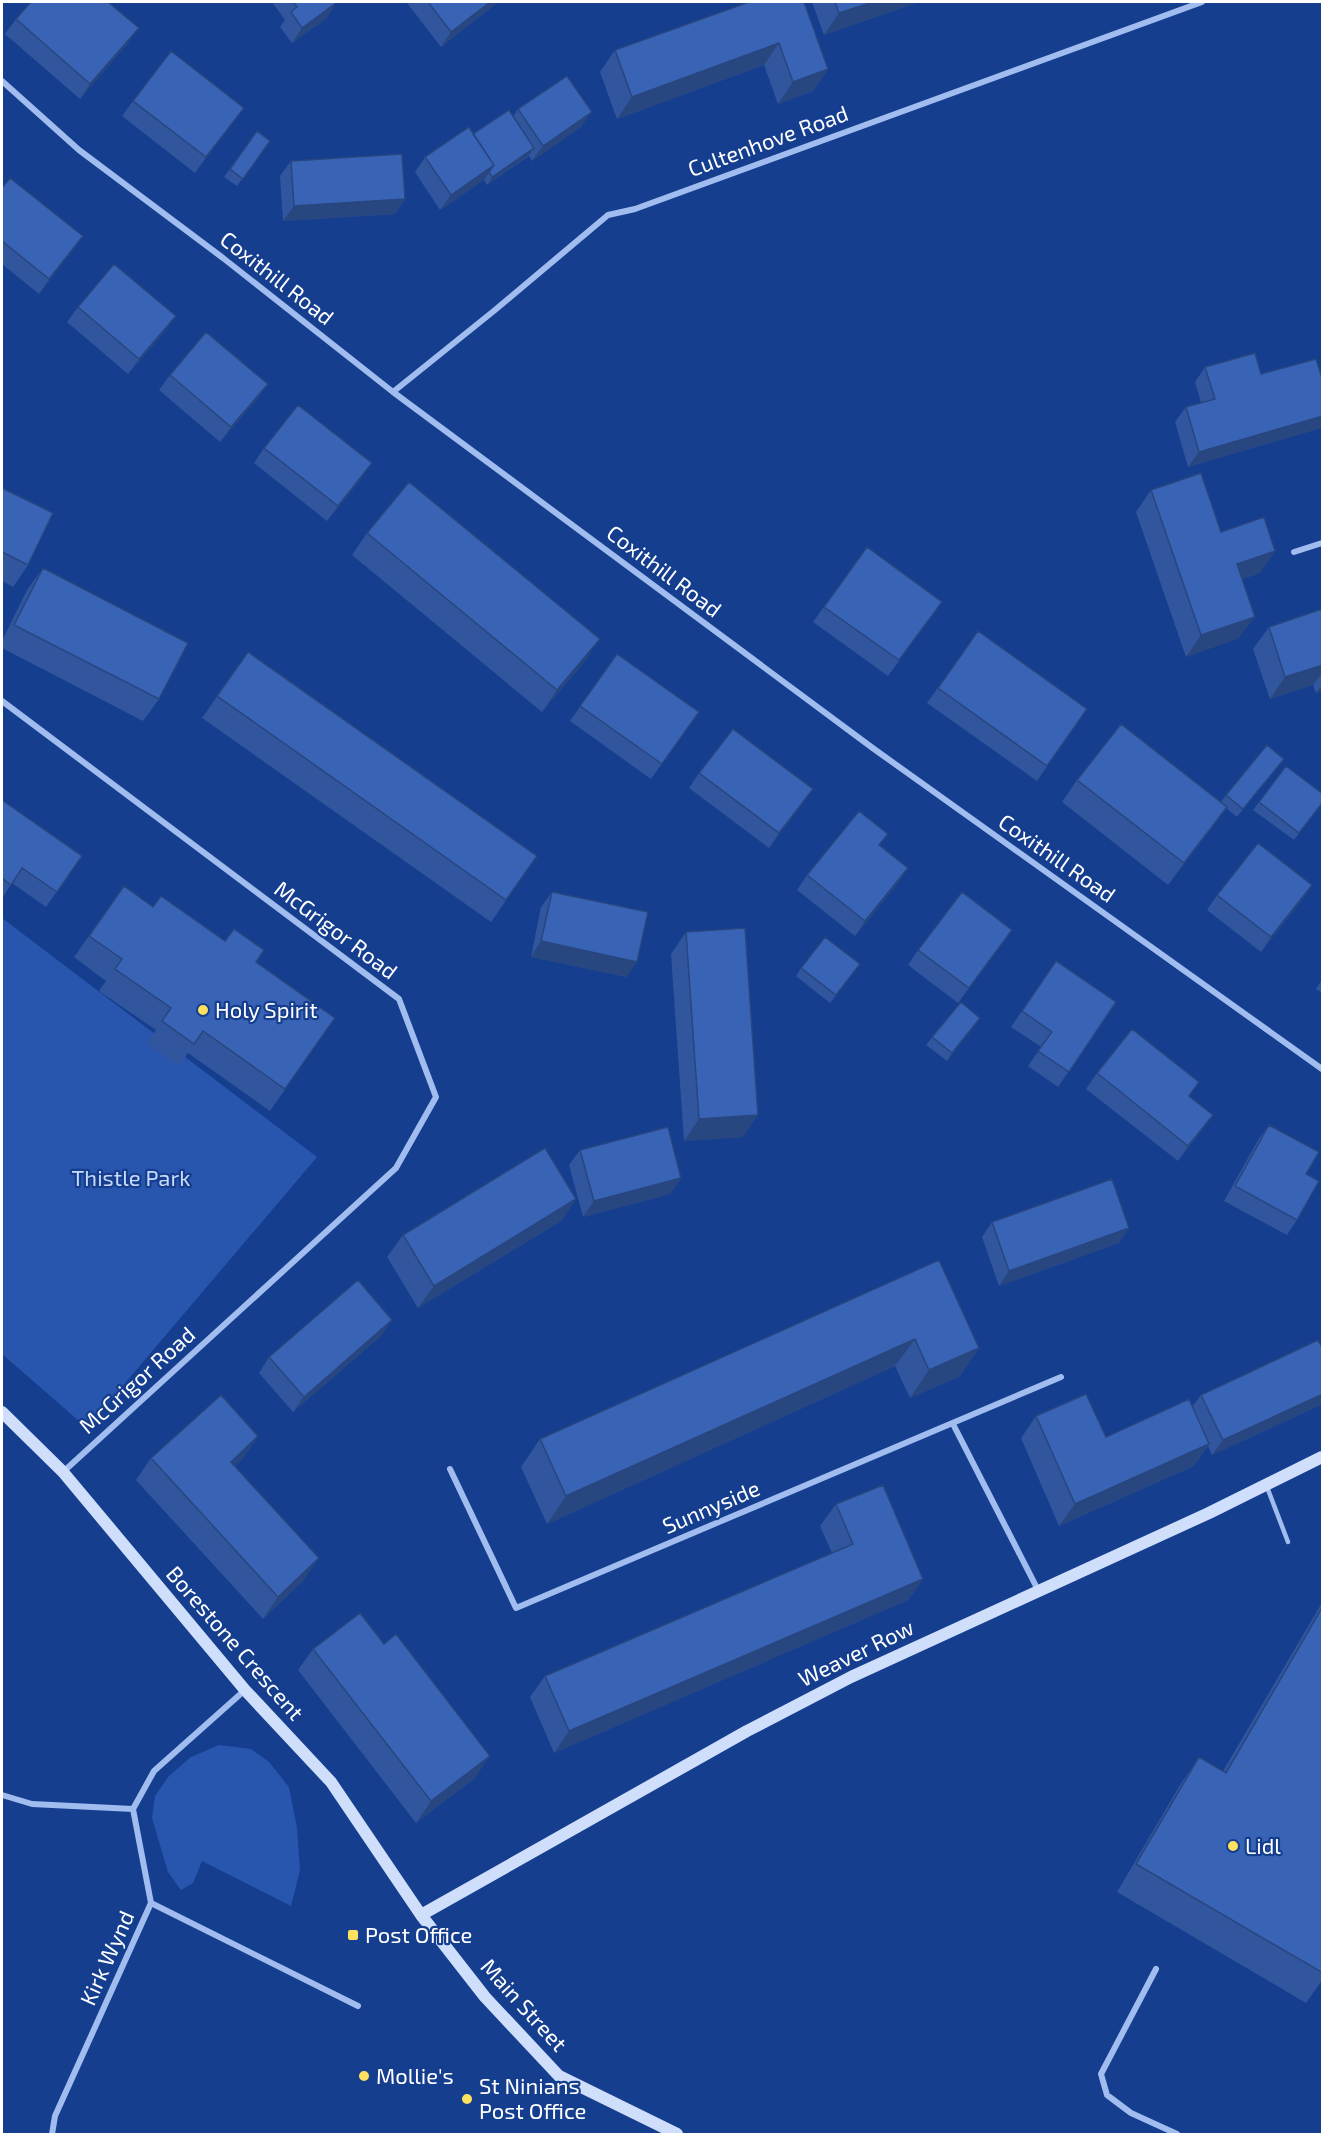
<svg xmlns="http://www.w3.org/2000/svg" width="1324" height="2136" font-family="'Exo 2',sans-serif">
	<style>
		.green { fill: #2856ae }
		.lines { fill: none; stroke-linecap: round; stroke-linejoin: round }
		.lane { stroke: #a1bdf0; stroke-width: 4.5 }
		.street { stroke: #a1bdf0; stroke-width: 6 }
		.secondary { stroke: #cfdefb; stroke-width: 12 }
		.wall { fill: #31569d }
		.shaded-wall { fill: #28467f }
		.building { fill: #3964b6; stroke: #28467f; stroke-width: 1.5 }
		.poi-dot { fill: #ffe160; stroke: #153e8f; stroke-width: 2 }
		.labels { text-anchor: middle; stroke-width: 4.5; stroke-linejoin: round; paint-order: stroke }
		.street-label { font-size: 22px; fill: #fff; stroke: #153e8f }
		.poi-label { font-size: 22px; fill: #fff; stroke: #153e8f; text-anchor: start }
		.park-label { font-size: 22px; fill: #c8dafb; stroke: #153e8f }
	</style>
	<rect width="100%" height="100%" fill="#153e8f"/>
	<path class="green" d="M 2,918 L 317,1157 L 87,1428 L 2,1354 Z
		M 219,1745 L 251,1749 L 269,1762 L 289,1787 L 297,1828 L 300,1870 L 291,1906 L 202,1861 L 193,1883 L 181,1890 L 168,1872 L 152,1818 L 155,1796 L 169,1776 L 191,1757 Z"/>
	<g class="lines">
		<path class="lane" d="M 1267,1487 L 1288,1542"/>
		<path class="street" d="M 2,81 L 79,150 L 223,258 L 393,392 L 874,749 L 1322,1069
			M 393,392 L 495,310 L 608,215 L 635,209 L 1202,2
			M 1294,552 L 1322,543
			M 2,701 L 399,999 L 436,1097 L 396,1168 L 63,1472
			M 953,1424 L 1038,1590
			M 450,1469 L 516,1608 L 1061,1377
			M 2,1795 L 32,1804 L 133,1809
			M 151,1903 L 358,2006
			M 1156,1969 L 1101,2074 L 1107,2095 L 1131,2113 L 1177,2134
			M 52,2134 L 55,2116 L 151,1903 L 133,1809 L 154,1771 L 245,1690"/>
		<path class="secondary" d="M 2,1412 L 63,1472 L 245,1690 L 331,1782 L 421,1915 L 485,1997 L 559,2076 L 677,2134
			M 421,1915 L 747,1731 L 851,1677 L 1209,1513 L 1322,1457"/>
	</g>
	<path class="wall" d="M 272,2 L 335,2 L 336,3 L 326,19 L 292,43 L 280,27 L 285,20 Z
		M 407,2 L 498,2 L 441,47 L 407,3 Z
		M 749,2 L 828,69 L 813,91 L 778,104 L 764,65 L 617,119 L 600,72 L 615,50 Z
		M 812,2 L 919,2 L 824,35 Z
		M 16,19 L 128,43 L 80,99 L 5,34 Z
		M 133,101 L 244,108 L 195,173 L 122,116 Z
		M 518,109 L 581,127 L 532,161 L 529,156 L 487,185 L 484,180 L 440,210 L 415,172 L 425,157 L 473,134 L 513,117 Z
		M 257,131 L 270,141 L 237,186 L 224,177 Z
		M 291,161 L 405,199 L 395,214 L 283,221 L 280,176 Z
		M 2,188 L 72,251 L 39,294 L 2,264 Z
		M 78,307 L 176,316 L 165,331 L 128,374 L 67,322 Z
		M 1205,367 L 1323,381 L 1323,427 L 1321,428 L 1188,467 L 1175,422 L 1186,407 L 1201,403 L 1195,382 Z
		M 170,375 L 268,384 L 257,399 L 220,442 L 159,390 Z
		M 264,448 L 361,479 L 327,521 L 254,463 Z
		M 2,488 L 28,565 L 13,587 L 2,581 Z
		M 1151,490 L 1221,532 L 1260,573 L 1242,579 L 1239,638 L 1186,657 L 1136,512 Z
		M 367,533 L 585,661 L 542,712 L 352,555 Z
		M 867,547 L 942,602 L 888,676 L 813,622 Z
		M 43,568 L 159,699 L 143,721 L 2,648 L 2,641 L 27,590 Z
		M 1322,609 L 1323,691 L 1316,693 L 1313,685 L 1270,699 L 1253,649 L 1269,627 Z
		M 978,631 L 1087,709 L 1037,781 L 927,703 Z
		M 248,652 L 537,856 L 491,922 L 202,718 Z
		M 617,654 L 699,712 L 651,779 L 570,721 Z
		M 1284,759 L 1237,817 L 1226,808 L 1212,828 L 1168,885 L 1062,802 L 1077,780 L 1221,802 L 1226,795 Z
		M 1286,766 L 1323,802 L 1294,840 L 1253,810 Z
		M 699,773 L 813,789 L 769,848 L 689,788 Z
		M 2,800 L 82,856 L 46,907 L 12,883 L 2,898 Z
		M 880,845 L 908,868 L 898,883 L 855,936 L 797,890 L 807,875 Z
		M 1312,885 L 1302,900 L 1261,952 L 1207,910 L 1217,895 Z
		M 124,886 L 153,907 L 225,941 L 256,962 L 335,1018 L 270,1111 L 188,1053 L 179,1066 L 146,1043 L 156,1030 L 99,991 L 106,981 L 74,957 Z
		M 552,892 L 627,977 L 531,957 L 541,907 Z
		M 1012,930 L 958,1003 L 908,965 L 918,950 Z
		M 686,932 L 743,1137 L 684,1141 L 671,954 Z
		M 1056,961 L 1116,1002 L 1058,1087 L 1028,1066 L 1041,1047 L 1011,1027 Z
		M 860,964 L 830,1003 L 796,976 L 801,968 Z
		M 1323,978 L 1323,993 L 1316,989 Z
		M 980,1018 L 947,1061 L 926,1045 L 932,1037 Z
		M 1097,1073 L 1189,1097 L 1213,1115 L 1202,1130 L 1178,1161 L 1086,1089 Z
		M 1269,1125 L 1306,1174 L 1297,1220 L 1287,1235 L 1224,1201 L 1258,1140 Z
		M 580,1150 L 681,1178 L 670,1194 L 583,1217 L 569,1165 Z
		M 576,1199 L 561,1221 L 418,1308 L 387,1257 L 403,1235 Z
		M 992,1222 L 1119,1243 L 999,1286 L 982,1237 Z
		M 939,1260 L 979,1348 L 960,1376 L 910,1398 L 895,1366 L 547,1524 L 521,1467 L 540,1439 Z
		M 382,1335 L 293,1412 L 259,1373 L 269,1357 Z
		M 1323,1349 L 1323,1404 L 1212,1455 L 1208,1446 L 1194,1466 L 1059,1526 L 1021,1438 L 1036,1416 L 1106,1437 L 1192,1407 L 1201,1395 Z
		M 258,1436 L 243,1458 L 235,1466 L 304,1580 L 263,1619 L 136,1480 L 151,1458 Z
		M 836,1504 L 923,1579 L 908,1600 L 554,1753 L 530,1697 L 545,1676 L 832,1553 L 820,1526 Z
		M 1323,1601 L 1323,1979 L 1306,2003 L 1117,1892 L 1180,1785 L 1199,1757 L 1223,1771 Z
		M 313,1649 L 475,1778 L 416,1823 L 298,1670 Z"/>
	<path class="shaded-wall" d="M 490,2 L 498,2 L 441,47 L 451,32 Z
		M 873,2 L 919,2 L 824,35 L 839,13 Z
		M 336,3 L 326,19 L 292,43 L 302,28 Z
		M 139,28 L 128,43 L 80,99 L 90,84 Z
		M 779,43 L 764,65 L 617,119 L 632,97 Z
		M 828,69 L 813,91 L 778,104 L 793,82 Z
		M 244,108 L 233,123 L 195,173 L 206,157 Z
		M 592,112 L 581,127 L 532,161 L 543,146 Z
		M 534,148 L 529,155 L 487,185 L 492,177 Z
		M 494,165 L 484,180 L 440,210 L 451,195 Z
		M 405,199 L 395,214 L 283,221 L 294,206 Z
		M 83,236 L 72,251 L 39,294 L 49,279 Z
		M 176,316 L 165,331 L 128,374 L 139,359 Z
		M 268,384 L 257,399 L 220,442 L 231,427 Z
		M 1323,416 L 1323,427 L 1321,428 L 1188,467 L 1199,452 Z
		M 372,463 L 361,479 L 327,521 L 338,506 Z
		M 1275,551 L 1260,573 L 1221,586 L 1237,564 Z
		M 1255,617 L 1239,638 L 1186,657 L 1201,635 Z
		M 600,639 L 585,661 L 542,712 L 557,690 Z
		M 1323,665 L 1323,672 L 1313,685 L 1270,699 L 1285,677 Z
		M 1323,684 L 1323,691 L 1316,693 Z
		M 1284,759 L 1278,767 L 1237,817 L 1243,809 Z
		M 813,789 L 802,805 L 769,848 L 779,833 Z
		M 1227,807 L 1212,828 L 1168,885 L 1184,863 Z
		M 908,868 L 898,883 L 855,936 L 865,921 Z
		M 1312,885 L 1302,900 L 1261,952 L 1271,937 Z
		M 1012,930 L 1002,945 L 958,1003 L 969,988 Z
		M 541,941 L 637,962 L 627,977 L 531,957 Z
		M 980,1018 L 975,1026 L 947,1061 L 952,1053 Z
		M 758,1115 L 743,1137 L 684,1141 L 699,1119 Z
		M 1213,1115 L 1202,1130 L 1178,1161 L 1188,1146 Z
		M 681,1178 L 670,1194 L 583,1217 L 594,1201 Z
		M 576,1199 L 561,1221 L 418,1308 L 434,1286 Z
		M 1129,1228 L 1119,1243 L 999,1286 L 1009,1271 Z
		M 392,1320 L 382,1335 L 293,1412 L 304,1397 Z
		M 915,1339 L 895,1366 L 547,1524 L 566,1496 Z
		M 979,1348 L 960,1376 L 910,1398 L 929,1370 Z
		M 1323,1394 L 1323,1404 L 1212,1455 L 1223,1440 Z
		M 258,1436 L 243,1458 L 216,1484 L 231,1462 Z
		M 1209,1444 L 1194,1466 L 1059,1526 L 1075,1504 Z
		M 319,1558 L 304,1580 L 263,1619 L 278,1597 Z
		M 923,1579 L 908,1600 L 554,1753 L 569,1731 Z
		M 490,1756 L 475,1778 L 416,1823 L 431,1801 Z"/>
	<path class="building" d="M 31,2 L 108,2 L 139,28 L 90,84 L 16,19 Z
		M 293,2 L 335,2 L 336,3 L 302,28 L 291,12 L 297,7 Z
		M 428,2 L 490,2 L 451,32 Z
		M 749,2 L 804,2 L 828,69 L 793,82 L 779,43 L 632,97 L 615,50 Z
		M 835,2 L 873,2 L 839,13 Z
		M 171,51 L 244,108 L 206,157 L 133,101 Z
		M 567,76 L 592,112 L 543,146 L 518,109 Z
		M 509,110 L 534,148 L 492,177 L 489,172 L 494,165 L 473,134 Z
		M 469,127 L 494,165 L 451,195 L 425,157 Z
		M 257,131 L 270,141 L 243,179 L 230,169 Z
		M 402,154 L 405,199 L 294,206 L 291,161 Z
		M 10,178 L 83,236 L 49,279 L 2,241 L 2,188 Z
		M 114,264 L 176,316 L 139,359 L 78,307 Z
		M 206,332 L 268,384 L 231,427 L 170,375 Z
		M 1255,353 L 1261,374 L 1316,359 L 1323,381 L 1323,416 L 1199,452 L 1186,407 L 1215,399 L 1205,367 Z
		M 298,405 L 372,463 L 338,506 L 264,448 Z
		M 1201,473 L 1221,532 L 1264,517 L 1275,551 L 1237,564 L 1255,617 L 1201,635 L 1151,490 Z
		M 409,482 L 600,639 L 557,690 L 367,533 Z
		M 2,488 L 53,513 L 28,565 L 2,552 Z
		M 867,547 L 942,602 L 899,660 L 824,607 Z
		M 43,568 L 188,643 L 159,699 L 14,625 Z
		M 1322,609 L 1323,665 L 1285,677 L 1269,627 Z
		M 978,631 L 1087,709 L 1047,766 L 938,688 Z
		M 248,652 L 537,856 L 506,900 L 217,696 Z
		M 617,654 L 699,712 L 662,764 L 580,706 Z
		M 1121,724 L 1227,807 L 1184,863 L 1077,780 Z
		M 733,729 L 813,789 L 779,833 L 699,773 Z
		M 1267,745 L 1284,759 L 1243,809 L 1226,795 Z
		M 1286,766 L 1323,794 L 1323,802 L 1299,833 L 1259,802 Z
		M 2,800 L 82,856 L 57,892 L 22,868 L 11,885 L 2,878 Z
		M 859,811 L 888,834 L 879,845 L 908,868 L 865,921 L 807,875 Z
		M 1258,843 L 1312,885 L 1271,937 L 1217,895 Z
		M 124,886 L 153,907 L 161,896 L 225,941 L 234,929 L 264,950 L 256,962 L 335,1018 L 285,1089 L 203,1031 L 194,1044 L 162,1021 L 171,1008 L 115,969 L 122,959 L 89,936 Z
		M 552,892 L 648,912 L 637,962 L 541,941 Z
		M 962,892 L 1012,930 L 969,988 L 918,950 Z
		M 745,928 L 758,1115 L 699,1119 L 686,932 Z
		M 825,937 L 860,964 L 836,995 L 801,968 Z
		M 1056,961 L 1116,1002 L 1069,1072 L 1038,1051 L 1052,1032 L 1022,1011 Z
		M 961,1002 L 980,1018 L 952,1053 L 932,1037 Z
		M 1132,1029 L 1199,1082 L 1189,1096 L 1213,1115 L 1188,1146 L 1097,1073 Z
		M 1269,1125 L 1319,1152 L 1306,1174 L 1319,1181 L 1297,1220 L 1235,1186 Z
		M 668,1127 L 681,1178 L 594,1201 L 580,1150 Z
		M 545,1148 L 576,1199 L 434,1286 L 403,1235 Z
		M 1112,1179 L 1129,1228 L 1009,1271 L 992,1222 Z
		M 939,1260 L 979,1348 L 929,1370 L 915,1339 L 566,1496 L 540,1439 Z
		M 358,1280 L 392,1320 L 304,1397 L 269,1357 Z
		M 1318,1340 L 1323,1349 L 1323,1394 L 1223,1440 L 1201,1395 Z
		M 1086,1394 L 1106,1437 L 1189,1399 L 1209,1444 L 1075,1504 L 1036,1416 Z
		M 221,1395 L 258,1436 L 231,1462 L 319,1558 L 278,1597 L 151,1458 Z
		M 883,1485 L 923,1579 L 569,1731 L 545,1676 L 853,1544 L 836,1504 Z
		M 1323,1606 L 1323,1973 L 1136,1864 L 1199,1757 L 1226,1773 Z
		M 360,1613 L 384,1644 L 396,1634 L 490,1756 L 431,1801 L 313,1649 Z"/>
	<g class="poi-dot">
		<circle cx="203" cy="1010" r="6"/>
		<circle cx="1233" cy="1846" r="6"/>
		<rect x="347" y="1929" width="12" height="12" rx="3"/>
		<circle cx="364" cy="2076" r="6"/>
		<circle cx="467" cy="2099" r="6"/>
	</g>
	<g class="labels">
		<g class="street-label">
			<text transform="translate(768 141) rotate(-20)" y="8">Cultenhove Road</text>
			<text transform="translate(277 278) rotate(38)" y="8">Coxithill Road</text>
			<text transform="translate(664 571) rotate(37)" y="8">Coxithill Road</text>
			<text transform="translate(1057 858) rotate(35)" y="8">Coxithill Road</text>
			<text transform="translate(336 930) rotate(37)" y="8">McGrigor Road</text>
			<text transform="translate(137 1380) rotate(-42)" y="8">McGrigor Road</text>
			<text transform="translate(711 1507) rotate(-23)" y="8">Sunnyside</text>
			<text transform="translate(235 1643) rotate(49)" y="8">Borestone Crescent</text>
			<text transform="translate(856 1653) rotate(-26)" y="8">Weaver Row</text>
			<text transform="translate(107 1958) rotate(-66)" y="8">Kirk Wynd</text>
			<text transform="translate(524 2005) rotate(48)" y="8">Main Street</text>
		</g>
		<g class="poi-label">
			<text x="215" y="1018">Holy Spirit</text>
			<text x="1245" y="1854">Lidl</text>
			<text x="365" y="1943">Post Office</text>
			<text x="376" y="2084">Mollie's</text>
			<text x="479" y="2094">St Ninians<tspan x="479" dy="25">Post Office</tspan></text>
		</g>
		<g class="park-label">
			<text x="131" y="1186">Thistle Park</text>
		</g>
	</g>
	<rect width="1324" height="2136" fill="none" stroke="#ffffff" stroke-width="6"/>
</svg>
